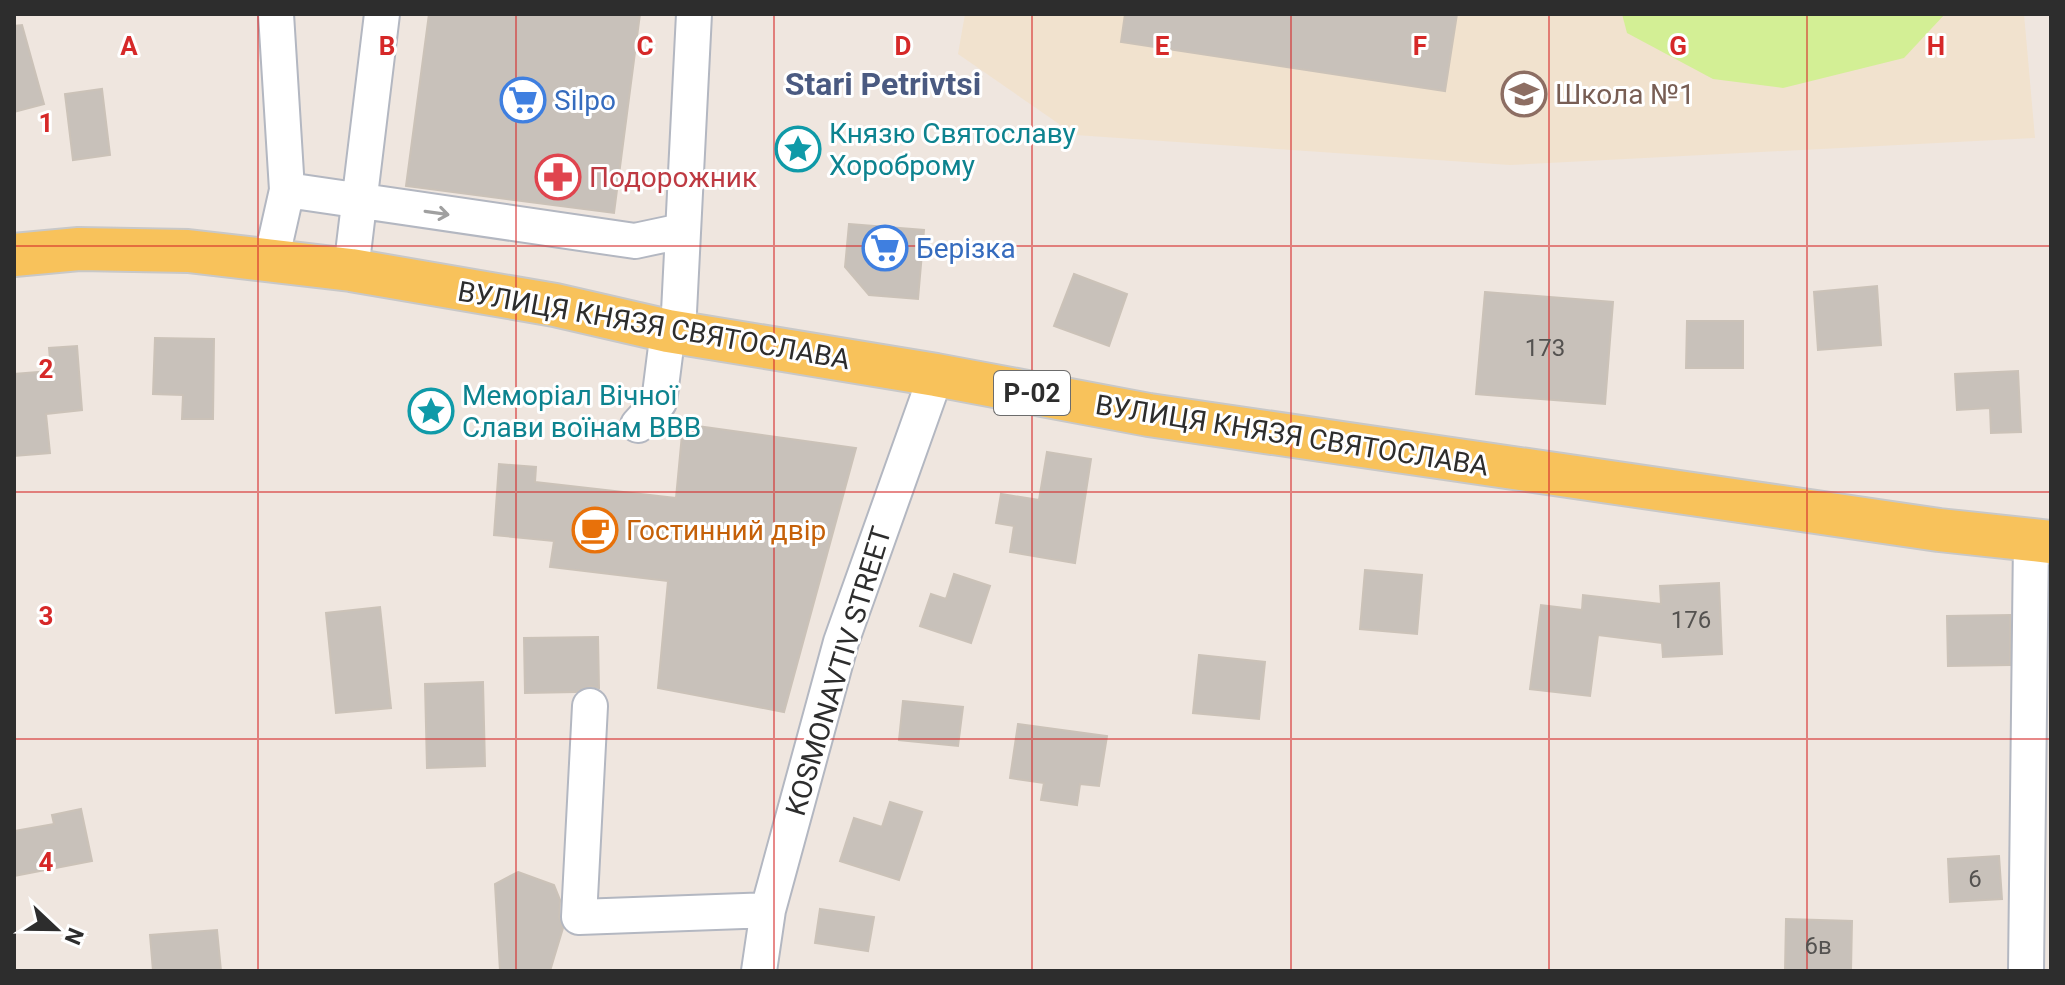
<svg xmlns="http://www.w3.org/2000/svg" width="2065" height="985" font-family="Roboto,sans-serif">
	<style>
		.education { fill: #f1e2ce }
		.pitch { fill: #d3ef95 }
		.building { fill: #c8c1ba; stroke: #cbc2b8; stroke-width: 2 }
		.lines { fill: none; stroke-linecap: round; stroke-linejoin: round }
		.minor-casing { stroke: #b3b7c1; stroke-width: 38 }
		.major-casing { stroke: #c8c8c8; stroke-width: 46 }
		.minor { stroke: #fff; stroke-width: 34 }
		.major { stroke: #f8c25b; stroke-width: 42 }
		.oneway { stroke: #a0a0a0 }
		.grid { fill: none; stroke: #d62828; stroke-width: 2; stroke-opacity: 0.55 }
		.labels { text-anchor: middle; stroke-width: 6; stroke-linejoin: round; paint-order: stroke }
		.number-label { font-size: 24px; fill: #545250 }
		.shield { fill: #fff; stroke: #6c6c6c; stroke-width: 2 }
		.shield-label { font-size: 26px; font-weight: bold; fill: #2d2d2d }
		.education-label { font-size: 28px; fill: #785e54; stroke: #fff; text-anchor: start }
		.shop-label { font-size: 28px; fill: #366cbe; stroke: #fff; text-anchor: start }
		.culture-label { font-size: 28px; fill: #0d838f; stroke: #fff; text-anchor: start }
		.health-label { font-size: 28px; fill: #be3a42; stroke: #fff; text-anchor: start }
		.street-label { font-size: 28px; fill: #2d2d2d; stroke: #fff }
		.food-label { font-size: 28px; fill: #c56008; stroke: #fff; text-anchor: start }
		.quarter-label { font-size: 32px; font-weight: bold; fill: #4a5a81; stroke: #fff }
		.grid-label { font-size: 26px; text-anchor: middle; font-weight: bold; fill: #d62828; stroke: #fff; stroke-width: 6; stroke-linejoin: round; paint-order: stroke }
	</style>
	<rect width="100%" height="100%" fill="#efe6df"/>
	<path class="education" d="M 965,14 L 2024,14 L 2035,138 L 1510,165 L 1075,135 L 958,54 Z"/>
	<path class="pitch" d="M 1622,14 L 1945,14 L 1904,58 L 1783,88 L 1713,79 L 1627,33 Z"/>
	<path class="building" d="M 429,14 L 640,14 L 614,213 L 406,186 Z
		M 1125,14 L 1457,14 L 1445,91 L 1121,42 Z
		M 22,25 L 44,104 L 14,112 L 14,26 Z
		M 102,89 L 110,155 L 73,160 L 65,94 Z
		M 849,224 L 924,230 L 918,299 L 869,295 L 845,267 Z
		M 1074,274 L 1127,294 L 1109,346 L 1054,326 Z
		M 1877,286 L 1881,345 L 1818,350 L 1814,292 Z
		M 1485,292 L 1613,302 L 1605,404 L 1476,394 Z
		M 1687,321 L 1743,321 L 1743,368 L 1686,368 Z
		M 155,338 L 214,339 L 213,419 L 182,419 L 183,395 L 153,394 Z
		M 77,346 L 82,410 L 46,414 L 50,453 L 14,456 L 14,374 L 51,371 L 49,348 Z
		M 2018,371 L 2021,432 L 1991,433 L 1990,408 L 1957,410 L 1955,374 Z
		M 683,424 L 856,448 L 784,712 L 658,688 L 668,581 L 550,567 L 554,541 L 494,535 L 499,464 L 536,467 L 535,482 L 676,498 Z
		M 1047,452 L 1091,459 L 1075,563 L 1010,552 L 1014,526 L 996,523 L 1001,494 L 1039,500 Z
		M 1365,570 L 1422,575 L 1417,634 L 1360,629 Z
		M 954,574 L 990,586 L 971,643 L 920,626 L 931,594 L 946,599 Z
		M 1719,583 L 1722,654 L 1663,657 L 1662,643 L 1598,635 L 1590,696 L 1530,689 L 1541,605 L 1582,610 L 1583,595 L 1661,604 L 1660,586 Z
		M 380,607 L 391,708 L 336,713 L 326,613 Z
		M 2010,615 L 2010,665 L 1948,666 L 1947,616 Z
		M 598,637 L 599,688 L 590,686 L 576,692 L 525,693 L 524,638 Z
		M 1199,655 L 1265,662 L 1259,719 L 1193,713 Z
		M 483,682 L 485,766 L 427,768 L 425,684 Z
		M 903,701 L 963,707 L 958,746 L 899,740 Z
		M 1018,724 L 1107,736 L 1099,786 L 1080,784 L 1077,805 L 1041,800 L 1044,783 L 1010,778 Z
		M 890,802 L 922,812 L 899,880 L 840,861 L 854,818 L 882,827 Z
		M 81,809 L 92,861 L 14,876 L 14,831 L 54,824 L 52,815 Z
		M 1999,856 L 2002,899 L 1950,902 L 1948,859 Z
		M 518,872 L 554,885 L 560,900 L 559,917 L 563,928 L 550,971 L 500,971 L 495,884 Z
		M 820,909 L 874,917 L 868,951 L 815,943 Z
		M 1786,919 L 1852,921 L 1851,971 L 1785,971 Z
		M 217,930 L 221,971 L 153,971 L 150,935 Z"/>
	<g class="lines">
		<g class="minor-casing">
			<path id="minor" d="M 276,14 L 287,190 L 635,241 L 682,231
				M 271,261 L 287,190
				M 351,270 L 382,14
				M 678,332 L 694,14
				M 638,425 L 659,402 L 668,331
				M 590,706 L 579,917 L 768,910
				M 759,971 L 768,910 L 841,642 L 936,375
				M 2026,971 L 2031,539"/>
		</g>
		<g class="major-casing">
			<path id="major" d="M 14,255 L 79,249 L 188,251 L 351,270 L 555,305 L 668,331 L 936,375 L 1149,415 L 1939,530 L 2051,542"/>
		</g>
		<use href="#minor" class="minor"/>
		<use href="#major" class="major"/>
	</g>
	<defs><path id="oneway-shaft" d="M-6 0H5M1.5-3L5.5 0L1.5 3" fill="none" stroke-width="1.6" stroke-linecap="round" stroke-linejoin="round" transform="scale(2)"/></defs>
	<use class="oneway" href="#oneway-shaft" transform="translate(437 213) rotate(8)"/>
	<path class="grid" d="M 258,14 L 258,971M 516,14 L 516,971M 774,14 L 774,971M 1032,14 L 1032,971M 1291,14 L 1291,971M 1549,14 L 1549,971M 1807,14 L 1807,971M 14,246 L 2051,246M 14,492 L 2051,492M 14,739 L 2051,739"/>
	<defs>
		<g id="school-ring" transform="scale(2.3)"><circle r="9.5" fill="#fff" stroke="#8d6e63" stroke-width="1.5"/><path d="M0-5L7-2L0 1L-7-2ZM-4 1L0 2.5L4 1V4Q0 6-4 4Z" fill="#8d6e63"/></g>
		<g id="supermarket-ring" transform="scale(2.3)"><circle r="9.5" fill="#fff" stroke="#3f7fe0" stroke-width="1.5"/><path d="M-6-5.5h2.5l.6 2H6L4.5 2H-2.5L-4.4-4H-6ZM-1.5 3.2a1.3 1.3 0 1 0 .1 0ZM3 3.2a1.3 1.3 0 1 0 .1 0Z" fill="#3f7fe0"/></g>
		<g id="sight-ring" transform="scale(2.3)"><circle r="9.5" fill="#fff" stroke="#0f9aa8" stroke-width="1.5"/><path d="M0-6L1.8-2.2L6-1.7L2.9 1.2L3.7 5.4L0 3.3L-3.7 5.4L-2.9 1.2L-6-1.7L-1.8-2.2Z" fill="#0f9aa8"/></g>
		<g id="pharmacy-ring" transform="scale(2.3)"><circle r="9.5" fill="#fff" stroke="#e0444e" stroke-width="1.5"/><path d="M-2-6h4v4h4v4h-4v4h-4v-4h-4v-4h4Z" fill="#e0444e"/></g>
		<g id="cafe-ring" transform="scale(2.3)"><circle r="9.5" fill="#fff" stroke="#e8710a" stroke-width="1.5"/><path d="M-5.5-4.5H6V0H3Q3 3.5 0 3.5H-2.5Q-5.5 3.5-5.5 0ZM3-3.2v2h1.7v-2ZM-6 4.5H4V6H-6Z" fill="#e8710a"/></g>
	</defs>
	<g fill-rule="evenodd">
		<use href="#school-ring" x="1524" y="94"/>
		<use href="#supermarket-ring" x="523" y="100"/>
		<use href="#sight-ring" x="798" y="149"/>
		<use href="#pharmacy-ring" x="558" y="177"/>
		<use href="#supermarket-ring" x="885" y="248"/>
		<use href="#sight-ring" x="431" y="411"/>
		<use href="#cafe-ring" x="595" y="530"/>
	</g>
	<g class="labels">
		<g class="number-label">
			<text x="1545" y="356">173</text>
			<text x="1691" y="628">176</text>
			<text x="1975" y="887">6</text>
			<text x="1818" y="954">6в</text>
		</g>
		<rect class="shield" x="994" y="371" width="76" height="44" rx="6"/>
		<g class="shield-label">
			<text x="1032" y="402">Р-02</text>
		</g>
		<g class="education-label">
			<text x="1555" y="104">Школа №1</text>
		</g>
		<g class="shop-label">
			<text x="554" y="110">Silpo</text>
			<text x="916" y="258">Берізка</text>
		</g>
		<g class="culture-label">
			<text x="829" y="143">Князю Святославу<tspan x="829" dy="32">Хороброму</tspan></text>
			<text x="462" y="405">Меморіал Вічної<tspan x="462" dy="32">Слави воїнам ВВВ</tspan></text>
		</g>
		<g class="health-label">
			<text x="589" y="187">Подорожник</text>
		</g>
		<g class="street-label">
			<text transform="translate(654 325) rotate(10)" y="10">ВУЛИЦЯ КНЯЗЯ СВЯТОСЛАВА</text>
			<text transform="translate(1292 435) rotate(9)" y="10">ВУЛИЦЯ КНЯЗЯ СВЯТОСЛАВА</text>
			<text transform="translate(838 671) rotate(-73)" y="10">KOSMONAVTIV STREET</text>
		</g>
		<g class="food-label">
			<text x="626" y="540">Гостинний двір</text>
		</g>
		<g class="quarter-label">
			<text x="883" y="95">Stari Petrivtsi</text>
		</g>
	</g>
	<g class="grid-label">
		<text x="129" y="55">A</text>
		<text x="387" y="55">B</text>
		<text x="645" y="55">C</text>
		<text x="903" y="55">D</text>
		<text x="1162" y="55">E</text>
		<text x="1420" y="55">F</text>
		<text x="1678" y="55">G</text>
		<text x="1936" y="55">H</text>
		<text x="46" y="132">1</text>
		<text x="46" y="378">2</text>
		<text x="46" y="625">3</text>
		<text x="46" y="871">4</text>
	</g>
	<rect width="2065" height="985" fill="none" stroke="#2d2d2d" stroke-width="32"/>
	<g transform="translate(56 929) rotate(112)" stroke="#ffffff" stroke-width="6" paint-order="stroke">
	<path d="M0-6L14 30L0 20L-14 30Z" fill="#2d2d2d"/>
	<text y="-12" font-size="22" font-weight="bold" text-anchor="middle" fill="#2d2d2d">N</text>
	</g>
</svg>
